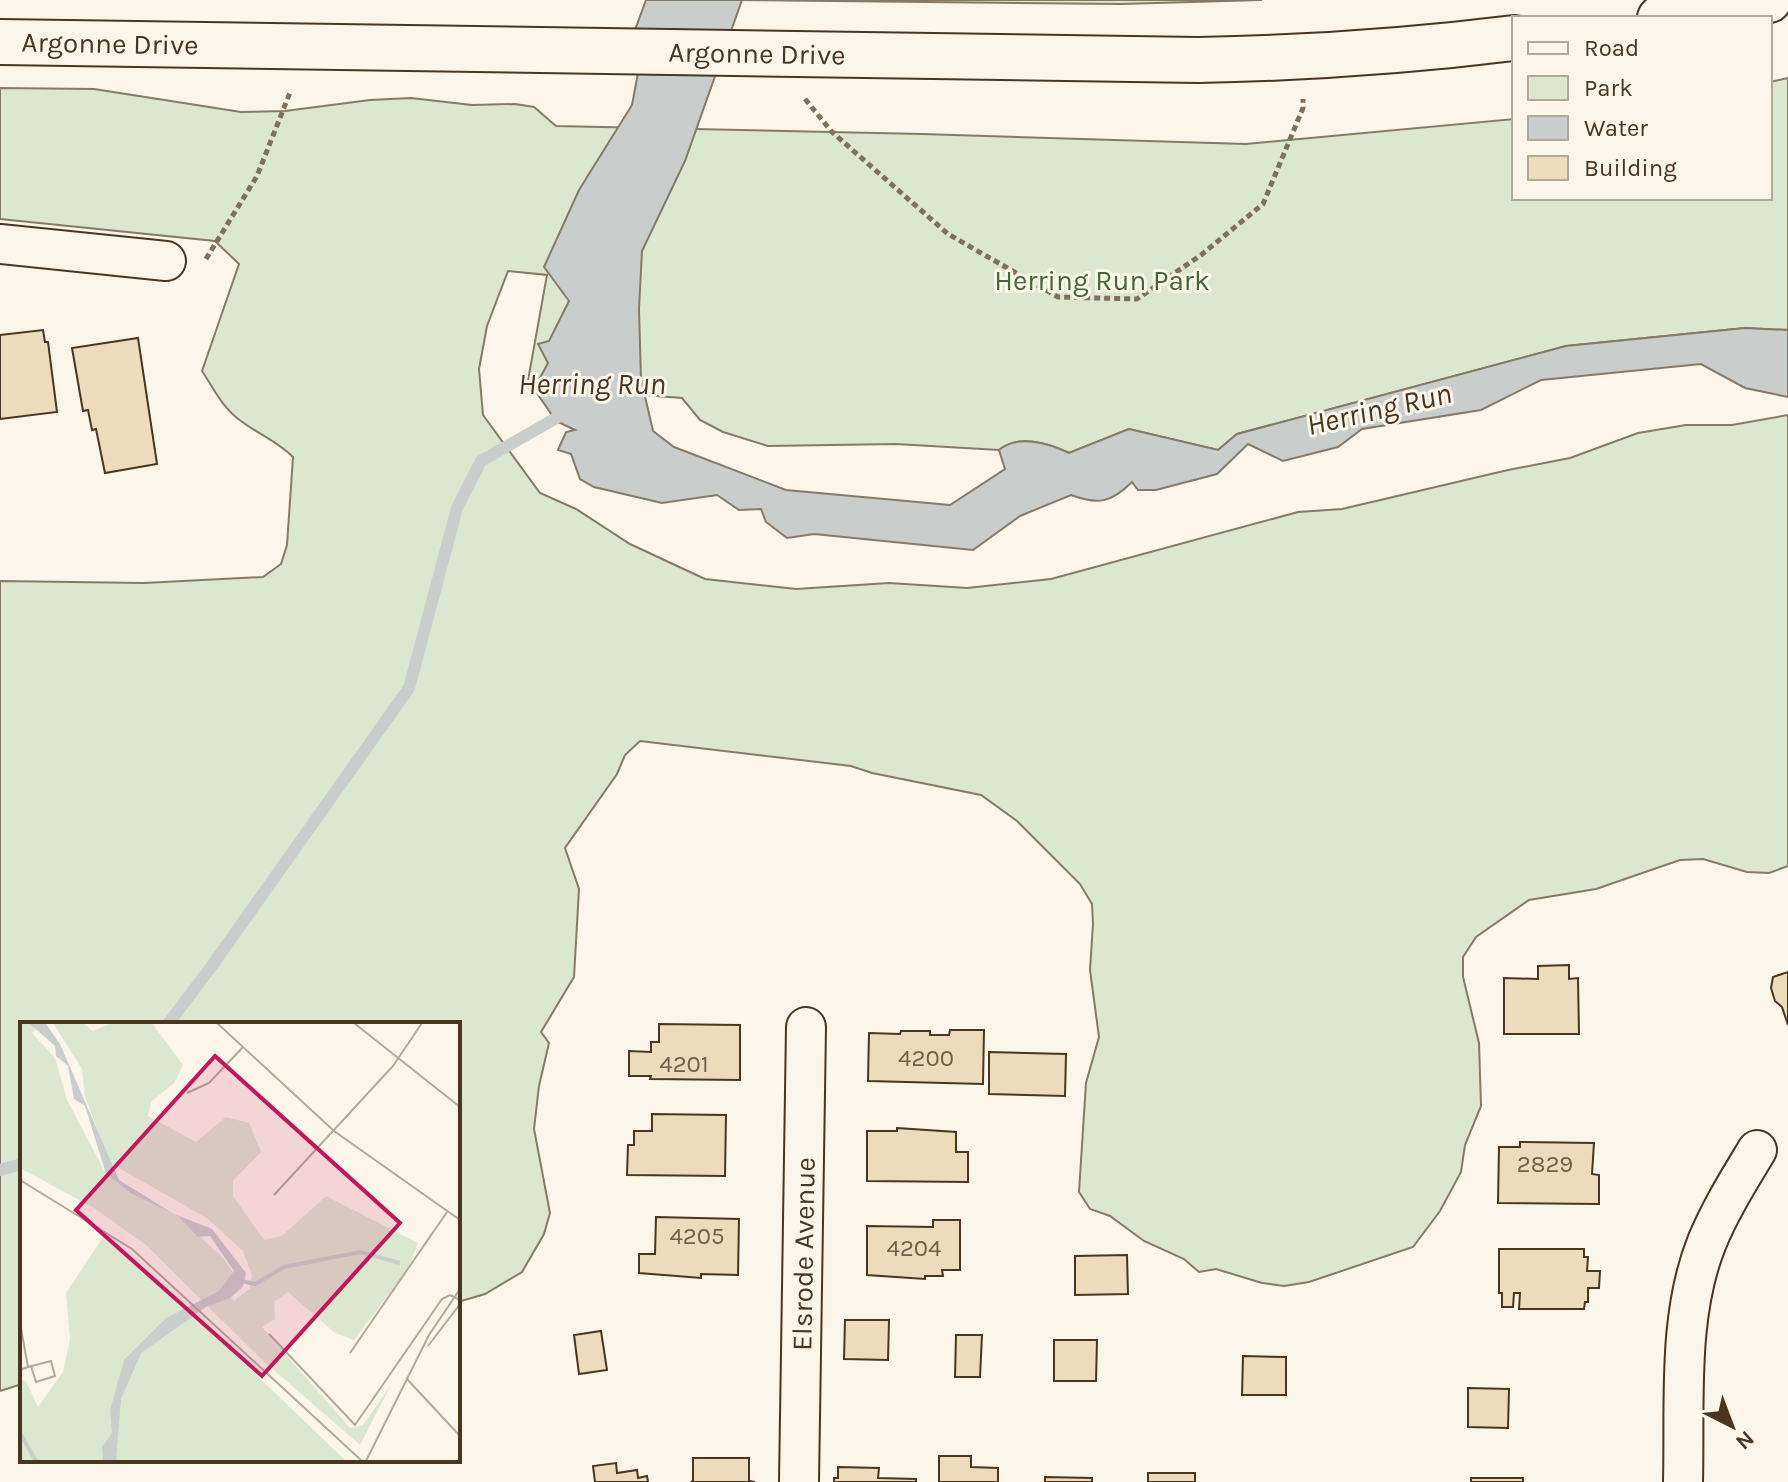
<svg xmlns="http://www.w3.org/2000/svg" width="1788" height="1482" font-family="Karla,sans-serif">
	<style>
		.green { fill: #dce7d0; stroke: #887966; stroke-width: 2 }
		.water { fill: #c9cecd; stroke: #887966; stroke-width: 2 }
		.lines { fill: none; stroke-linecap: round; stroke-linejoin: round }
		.stream { stroke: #c9cecd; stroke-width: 12 }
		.building { fill: #ecdcbc; stroke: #4a3520; stroke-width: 2 }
		.minor-casing { stroke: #4a3520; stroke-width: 42 }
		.secondary-casing { stroke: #4a3520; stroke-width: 48 }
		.path { stroke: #7f6f5c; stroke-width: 5; stroke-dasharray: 6 4; stroke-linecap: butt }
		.minor { stroke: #fbf6e9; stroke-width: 38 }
		.secondary { stroke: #fbf6e9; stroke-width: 44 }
		.secondary-bridge-casing { stroke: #4a3520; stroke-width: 48; stroke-linecap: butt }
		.secondary-bridge { stroke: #fbf6e9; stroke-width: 44 }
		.labels { text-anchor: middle; stroke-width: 6; stroke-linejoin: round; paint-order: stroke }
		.number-label { font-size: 24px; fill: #725f47 }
		.street-label { font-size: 28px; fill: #4a3520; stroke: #fbf6e9 }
		.park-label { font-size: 28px; fill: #436837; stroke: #fbf6e9 }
		.water-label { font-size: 30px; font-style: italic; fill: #4a3520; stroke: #fbf6e9 }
		.inset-river { fill: none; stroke: #c9cecd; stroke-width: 4 }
		.inset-road { fill: none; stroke: #b4a999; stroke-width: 2 }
		.view { fill: #c2185b; fill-opacity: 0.15; stroke: #c2185b; stroke-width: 4 }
		.inset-edge { fill: none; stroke: #4a3520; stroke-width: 4 }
	</style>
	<rect width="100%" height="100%" fill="#fbf6e9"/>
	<path class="green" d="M 741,0 L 1262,0 L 1121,4 Z
		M 1788,78 L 1788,330 L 1745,328 L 1566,346 L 1237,434 L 1218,450 L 1129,429 L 1069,453 C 1048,443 1018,434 999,450 L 896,444 L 768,446 L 723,432 L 700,420 L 682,398 L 527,386 L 547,275 L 508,271 L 487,326 L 479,369 L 483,415 L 540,493 L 576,509 L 630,544 L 705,579 L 796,589 L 889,583 L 967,588 L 1051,579 L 1298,512 L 1342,509 L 1508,470 L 1570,458 L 1638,433 L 1686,425 L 1732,425 L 1788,415 L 1788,866 L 1769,873 L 1747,872 L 1703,859 L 1680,860 L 1596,889 L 1529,900 L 1476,937 L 1463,957 L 1463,977 L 1479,1043 L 1481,1106 L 1465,1145 L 1461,1172 L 1440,1211 L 1413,1247 L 1309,1282 L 1284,1286 L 1262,1283 L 1216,1269 L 1199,1272 L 1184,1259 L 1144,1241 L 1110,1216 L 1090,1209 L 1079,1192 L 1086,1083 L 1099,1037 L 1090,970 L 1093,924 L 1092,904 L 1080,884 L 1017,821 L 981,795 L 872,773 L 851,766 L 640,741 L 625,755 L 617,774 L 565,848 L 579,889 L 574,977 L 541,1032 L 549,1043 L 539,1086 L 534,1129 L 550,1213 L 544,1234 L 522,1272 L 485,1294 L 458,1302 L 458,1024 L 22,1024 L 22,1384 L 0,1391 L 0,581 L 144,583 L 263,577 L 281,564 L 287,545 L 293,457 C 277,441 258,434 241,421 C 223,409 214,389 202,371 L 239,264 L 215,241 L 0,219 L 0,88 L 94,89 L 241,112 L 285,111 L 370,100 L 411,98 L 472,105 L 515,104 L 534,107 L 556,126 L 922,134 L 1246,144 L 1514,119 L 1514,198 L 1770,198 L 1770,82 Z"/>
	<path class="water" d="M 646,0 L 742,0 L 685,161 L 642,251 L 639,309 L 641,379 L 653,431 L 674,447 L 786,490 L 950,505 L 1005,469 L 999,450 C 1018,434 1048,443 1069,453 L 1129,429 L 1218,450 L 1237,434 L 1566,346 L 1745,328 L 1788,330 L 1788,397 L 1745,388 L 1701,364 L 1541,380 L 1481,410 L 1362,429 L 1338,447 L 1283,461 L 1248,444 L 1217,474 L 1156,490 L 1138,490 L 1132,482 C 1111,503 1098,505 1071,495 L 1020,516 L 973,550 L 814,534 L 787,538 L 766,522 L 761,509 L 739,510 L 717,495 L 662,503 L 594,487 L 580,479 L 571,454 L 558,450 L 566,432 L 575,430 L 556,421 L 534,389 L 548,363 L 538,344 L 549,341 L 569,301 L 544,267 L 579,190 L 632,105 L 638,73 L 631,41 Z"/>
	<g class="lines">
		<path class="stream" d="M 168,1024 L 211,967 L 409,688 L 457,508 L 481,461 L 565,413
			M 0,1170 L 22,1164"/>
	</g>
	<path class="building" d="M 43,330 L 45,342 L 48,342 L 57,412 L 0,419 L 0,335 Z
		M 138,338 L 157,464 L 105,473 L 96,429 L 92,430 L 88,410 L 83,411 L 72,348 Z
		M 1569,965 L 1569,979 L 1578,978 L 1579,1034 L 1504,1034 L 1504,978 L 1538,979 L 1538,966 Z
		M 1788,972 L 1788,1025 L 1782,1007 L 1775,1001 L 1771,988 L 1773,977 Z
		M 659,1024 L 740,1025 L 740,1080 L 650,1079 L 651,1076 L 629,1076 L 629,1051 L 651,1052 L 651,1042 L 659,1042 Z
		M 950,1030 L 984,1030 L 983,1084 L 868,1081 L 869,1033 L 900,1034 L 901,1031 L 930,1031 L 930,1035 L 949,1035 Z
		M 989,1052 L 1066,1054 L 1065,1096 L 989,1094 Z
		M 652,1114 L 726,1115 L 725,1176 L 627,1175 L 628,1145 L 634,1145 L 634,1131 L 652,1131 Z
		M 897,1128 L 956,1132 L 956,1152 L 968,1152 L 968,1182 L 867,1181 L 867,1131 L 897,1131 Z
		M 1520,1142 L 1594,1143 L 1592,1174 L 1599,1175 L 1599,1204 L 1498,1203 L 1499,1147 L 1520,1147 Z
		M 656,1217 L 739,1219 L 738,1275 L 701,1274 L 701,1278 L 639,1273 L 639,1254 L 655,1254 Z
		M 933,1220 L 960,1220 L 960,1270 L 942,1270 L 943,1276 L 925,1276 L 925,1279 L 867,1275 L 867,1226 L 933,1227 Z
		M 1499,1249 L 1584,1249 L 1584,1257 L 1588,1257 L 1587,1271 L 1600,1271 L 1599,1288 L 1588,1288 L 1588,1302 L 1585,1302 L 1584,1309 L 1519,1309 L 1520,1293 L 1514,1293 L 1513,1307 L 1502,1307 L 1502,1293 L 1499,1293 Z
		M 1127,1255 L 1128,1294 L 1075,1295 L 1075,1256 Z
		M 845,1320 L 889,1320 L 888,1360 L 844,1359 Z
		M 601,1331 L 607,1370 L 579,1374 L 574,1335 Z
		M 956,1335 L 982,1335 L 980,1377 L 955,1377 Z
		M 1054,1340 L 1097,1340 L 1096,1381 L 1054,1381 Z
		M 1243,1356 L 1286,1357 L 1286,1395 L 1242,1395 Z
		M 1468,1388 L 1509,1389 L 1508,1428 L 1468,1427 Z
		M 939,1456 L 971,1456 L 971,1467 L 998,1468 L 998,1482 L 939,1482 Z
		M 693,1458 L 749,1458 L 749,1481 L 755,1482 L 691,1482 L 693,1481 Z
		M 616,1463 L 617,1473 L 637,1470 L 638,1478 L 647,1476 L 648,1482 L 595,1482 L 593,1466 Z
		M 838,1467 L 879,1468 L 878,1478 L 916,1479 L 916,1482 L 834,1482 L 834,1478 L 838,1478 Z
		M 1148,1473 L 1195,1473 L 1195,1482 L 1148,1482 Z
		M 1045,1477 L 1092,1478 L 1092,1482 L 1045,1482 Z
		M 1471,1478 L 1523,1478 L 1523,1482 L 1471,1482 Z"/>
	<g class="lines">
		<g class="minor-casing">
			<path id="minor" d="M 0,244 L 166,261
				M 799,1482 L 806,1027
				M 1683,1482 C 1685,1404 1677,1316 1707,1242 C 1720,1210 1739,1180 1757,1150"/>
		</g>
		<g class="secondary-casing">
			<path id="secondary" d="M 1660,18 L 1769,0
				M 0,42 L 670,52
				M 1198,60 C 1305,58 1409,51 1514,38"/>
		</g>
		<path class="path" d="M 805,99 L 832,132 L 948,234 L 1058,297 L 1137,299 L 1201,255 L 1263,204 L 1303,108 L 1303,99
			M 206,259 L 257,176 L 291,90"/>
		<use href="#minor" class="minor"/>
		<use href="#secondary" class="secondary"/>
		<g class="secondary-bridge-casing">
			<path id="secondary-bridge" d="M 670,52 L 1198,60"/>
		</g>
		<use href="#secondary-bridge" class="secondary-bridge"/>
	</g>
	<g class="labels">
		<g class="number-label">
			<text x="926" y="1066">4200</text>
			<text x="684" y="1072">4201</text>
			<text x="1545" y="1172">2829</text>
			<text x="697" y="1244">4205</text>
			<text x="914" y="1256">4204</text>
		</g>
		<g class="street-label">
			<text transform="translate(110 43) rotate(1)" y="10">Argonne Drive</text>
			<text transform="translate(757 53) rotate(1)" y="10">Argonne Drive</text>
			<text transform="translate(803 1254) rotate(-89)" y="10">Elsrode Avenue</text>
		</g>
		<g class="park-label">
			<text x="1102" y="290">Herring Run Park</text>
		</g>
		<g class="water-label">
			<text x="592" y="394">Herring Run</text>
			<text transform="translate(1379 409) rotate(-13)" y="10">Herring Run</text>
		</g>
	</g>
	<g transform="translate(20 1022)">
		<rect width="440" height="440" fill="#fbf6e9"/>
		<path d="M 0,1 L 22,1 L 12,11 L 35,36 L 47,78 L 86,152 L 112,172 L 158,194 L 204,237 L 223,265 L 211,275 L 214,279 L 230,266 L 232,253 L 223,229 L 187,196 L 90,141 L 65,75 L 62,47 L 33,1 L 63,1 L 73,9 L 92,1 L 132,1 L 163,43 L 154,61 L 131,80 L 128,94 L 176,120 L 206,95 L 229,101 L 241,130 L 213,159 L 213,174 L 244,218 L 262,214 L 306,174 L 398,221 L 388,247 L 334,318 L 315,311 L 268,270 L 254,280 L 255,297 L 242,305 L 330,406 L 343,403 L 371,363 L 340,423 L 240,336 L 126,223 L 74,186 L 0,146 ZM 83,215 L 175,294 L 326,439 L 0,439 L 0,358 L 6,359 L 18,385 L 43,350 L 50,317 L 46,271 Z" fill="#dce7d0"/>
		<path d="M 9,1 L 26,2 L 40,22 L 99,158 L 154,192 L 192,207 L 226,251 L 223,264 L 210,276 L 186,285 L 121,331 L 101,377 L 96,439 L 83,439 L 82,425 L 92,411 L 90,388 L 104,338 L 146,296 L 199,269 L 214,249 L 190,214 L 178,215 L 158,194 L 112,172 L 86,152 L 65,84 L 54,77 L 48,44 L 36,34 L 35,24 Z" fill="#c9cecd"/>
		<path class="inset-river" d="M 222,259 L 235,262 L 264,245 L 340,230 L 380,241M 0,411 L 16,439"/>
		<path class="inset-road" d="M 197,1 L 314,109 L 440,198M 334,1 L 440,85M 167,71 L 189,61 L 223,25M 0,158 L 112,227 L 342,439M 254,173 L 373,44 L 402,1M 0,301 L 8,345M 249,312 L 335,403 L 422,277 L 430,273 L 440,278M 408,324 L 440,282M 330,331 L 427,190M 0,348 L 8,345 L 31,339 L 35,354 L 16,360 L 11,344M 386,356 L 440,414M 346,439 L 409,313 L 440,267"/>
		<path class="view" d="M 195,34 L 380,201 L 242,354 L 56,188 Z"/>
		<rect width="440" height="440" class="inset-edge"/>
	</g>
	<rect x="1512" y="16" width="260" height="184" fill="#fbf6e9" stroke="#b4a999" stroke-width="2"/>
	<rect x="1528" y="42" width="40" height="12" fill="#fbf6e9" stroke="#b4a999" stroke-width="2"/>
	<text x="1584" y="56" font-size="24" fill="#4a3520">Road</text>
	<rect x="1528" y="76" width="40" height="24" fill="#dce7d0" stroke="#b4a999" stroke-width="2"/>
	<text x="1584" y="96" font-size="24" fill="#4a3520">Park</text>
	<rect x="1528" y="116" width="40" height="24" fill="#c9cecd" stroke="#b4a999" stroke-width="2"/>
	<text x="1584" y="136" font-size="24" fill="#4a3520">Water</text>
	<rect x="1528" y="156" width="40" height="24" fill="#ecdcbc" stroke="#b4a999" stroke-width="2"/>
	<text x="1584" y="176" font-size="24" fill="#4a3520">Building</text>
	<g transform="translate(1732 1426) rotate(138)" stroke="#fbf6e9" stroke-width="6" paint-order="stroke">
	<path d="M0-6L14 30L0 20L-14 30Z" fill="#4a3520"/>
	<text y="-12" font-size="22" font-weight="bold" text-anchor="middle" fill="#4a3520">N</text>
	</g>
</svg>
